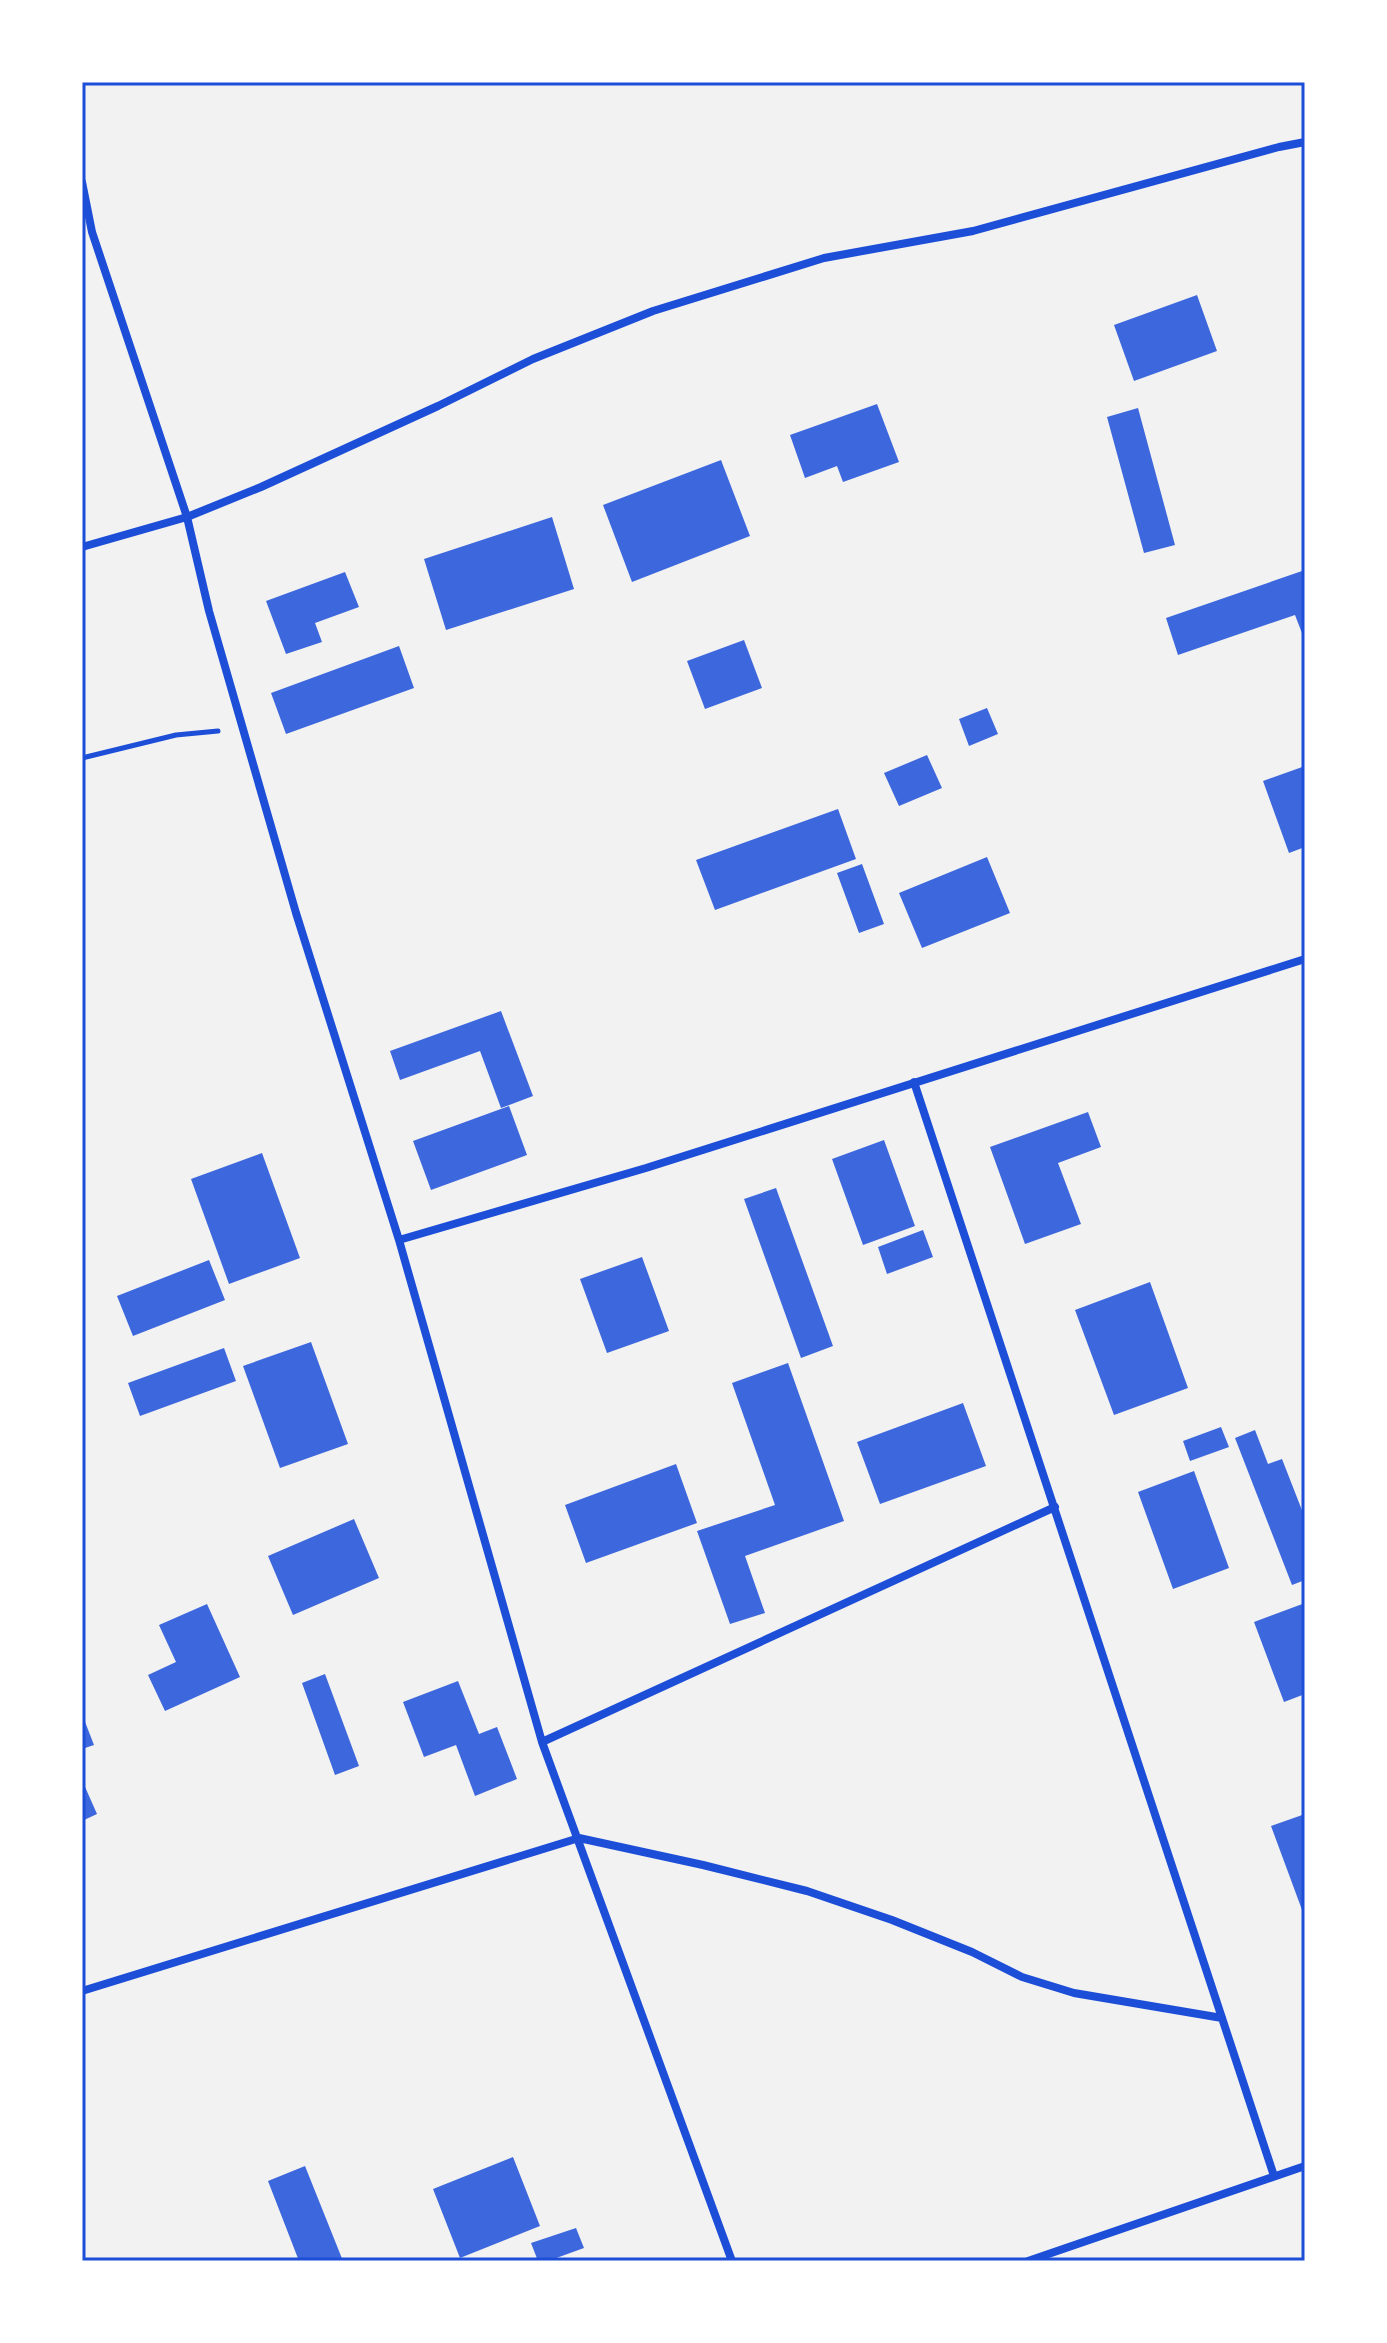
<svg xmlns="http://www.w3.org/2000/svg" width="1387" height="2343" font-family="Overpass,sans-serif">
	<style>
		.building { fill: #3d67dc }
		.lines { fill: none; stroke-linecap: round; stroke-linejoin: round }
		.path { stroke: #1d4ed8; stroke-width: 5 }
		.minor { stroke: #1d4ed8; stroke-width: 8 }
		.neatline { fill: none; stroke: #1d4ed8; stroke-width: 3 }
	</style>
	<rect width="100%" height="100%" fill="#f2f2f2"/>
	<path class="building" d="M 1197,295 L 1217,351 L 1134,381 L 1114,325 Z
		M 877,404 L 899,462 L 843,482 L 837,466 L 805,478 L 790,435 Z
		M 1138,408 L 1175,545 L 1144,553 L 1107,417 Z
		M 721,460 L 750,536 L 632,582 L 603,505 Z
		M 552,517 L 574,589 L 446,630 L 424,559 Z
		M 1305,570 L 1305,641 L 1295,615 L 1178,655 L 1166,618 Z
		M 345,572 L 359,607 L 315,623 L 322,642 L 286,654 L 266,601 Z
		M 744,640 L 762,688 L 705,709 L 687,661 Z
		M 399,646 L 414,688 L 286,734 L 271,693 Z
		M 987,708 L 998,734 L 969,746 L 959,719 Z
		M 927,755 L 942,788 L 899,806 L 884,773 Z
		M 1305,766 L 1305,847 L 1289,853 L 1263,781 Z
		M 838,809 L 856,859 L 715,910 L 696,860 Z
		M 987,857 L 1010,913 L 922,948 L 899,893 Z
		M 862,864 L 884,924 L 859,933 L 837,873 Z
		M 501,1011 L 533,1096 L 501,1108 L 480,1051 L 400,1080 L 390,1051 Z
		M 509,1106 L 527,1155 L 431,1190 L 413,1141 Z
		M 1088,1112 L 1101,1147 L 1058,1163 L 1081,1224 L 1025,1244 L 990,1147 Z
		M 884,1140 L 915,1226 L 863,1245 L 832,1159 Z
		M 262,1153 L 300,1258 L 229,1284 L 191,1179 Z
		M 776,1188 L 833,1346 L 801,1358 L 744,1199 Z
		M 923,1230 L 933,1257 L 887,1274 L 878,1247 Z
		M 642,1257 L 669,1331 L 607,1353 L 580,1279 Z
		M 209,1260 L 225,1300 L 133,1336 L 117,1296 Z
		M 1150,1282 L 1188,1388 L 1114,1415 L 1075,1310 Z
		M 311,1342 L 348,1444 L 280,1468 L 243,1366 Z
		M 224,1348 L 236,1381 L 140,1416 L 128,1383 Z
		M 788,1363 L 844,1521 L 745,1556 L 765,1613 L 730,1624 L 697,1531 L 775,1505 L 732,1383 Z
		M 963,1403 L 986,1466 L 880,1504 L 857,1442 Z
		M 1221,1427 L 1229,1447 L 1190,1461 L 1183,1441 Z
		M 1255,1430 L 1268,1464 L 1282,1459 L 1305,1518 L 1305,1580 L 1292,1585 L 1235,1438 Z
		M 676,1464 L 697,1523 L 586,1563 L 565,1505 Z
		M 1194,1471 L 1229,1568 L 1173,1589 L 1138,1492 Z
		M 354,1519 L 379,1578 L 293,1615 L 268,1556 Z
		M 1305,1603 L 1305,1694 L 1284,1702 L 1254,1622 Z
		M 207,1604 L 240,1677 L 165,1711 L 148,1675 L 176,1662 L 159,1625 Z
		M 325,1674 L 359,1766 L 335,1775 L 302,1683 Z
		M 458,1681 L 479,1734 L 497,1727 L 517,1779 L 475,1796 L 456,1745 L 424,1757 L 403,1702 Z
		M 82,1714 L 94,1745 L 82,1749 Z
		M 82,1780 L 97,1814 L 82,1821 Z
		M 1305,1814 L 1305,1918 L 1271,1826 Z
		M 513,2157 L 540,2226 L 460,2258 L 433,2189 Z
		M 305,2166 L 343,2261 L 299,2261 L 268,2181 Z
		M 576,2228 L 584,2248 L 548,2261 L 538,2261 L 531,2243 Z"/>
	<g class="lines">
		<path class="path" d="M 82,758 L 176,735 L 218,731"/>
		<path class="minor" d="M 82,182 L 92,232 L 187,517 L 209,611 L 296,913 L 399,1240 L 542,1742 L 732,2261
			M 82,547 L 187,517 L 261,487 L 438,406 L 533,359 L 653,311 L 824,258 L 973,231 L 1279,147 L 1305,142
			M 914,1082 L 1274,2176
			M 399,1240 L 646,1168 L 1305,959
			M 542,1742 L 1055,1507
			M 82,1991 L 579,1838 L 703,1865 L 807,1891 L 892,1920 L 972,1952 L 1022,1977 L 1074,1993 L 1222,2018
			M 1028,2261 L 1305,2166"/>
	</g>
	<rect width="1387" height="2343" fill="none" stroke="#ffffff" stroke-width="168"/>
	<rect x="84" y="84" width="1219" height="2175" class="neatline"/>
</svg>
